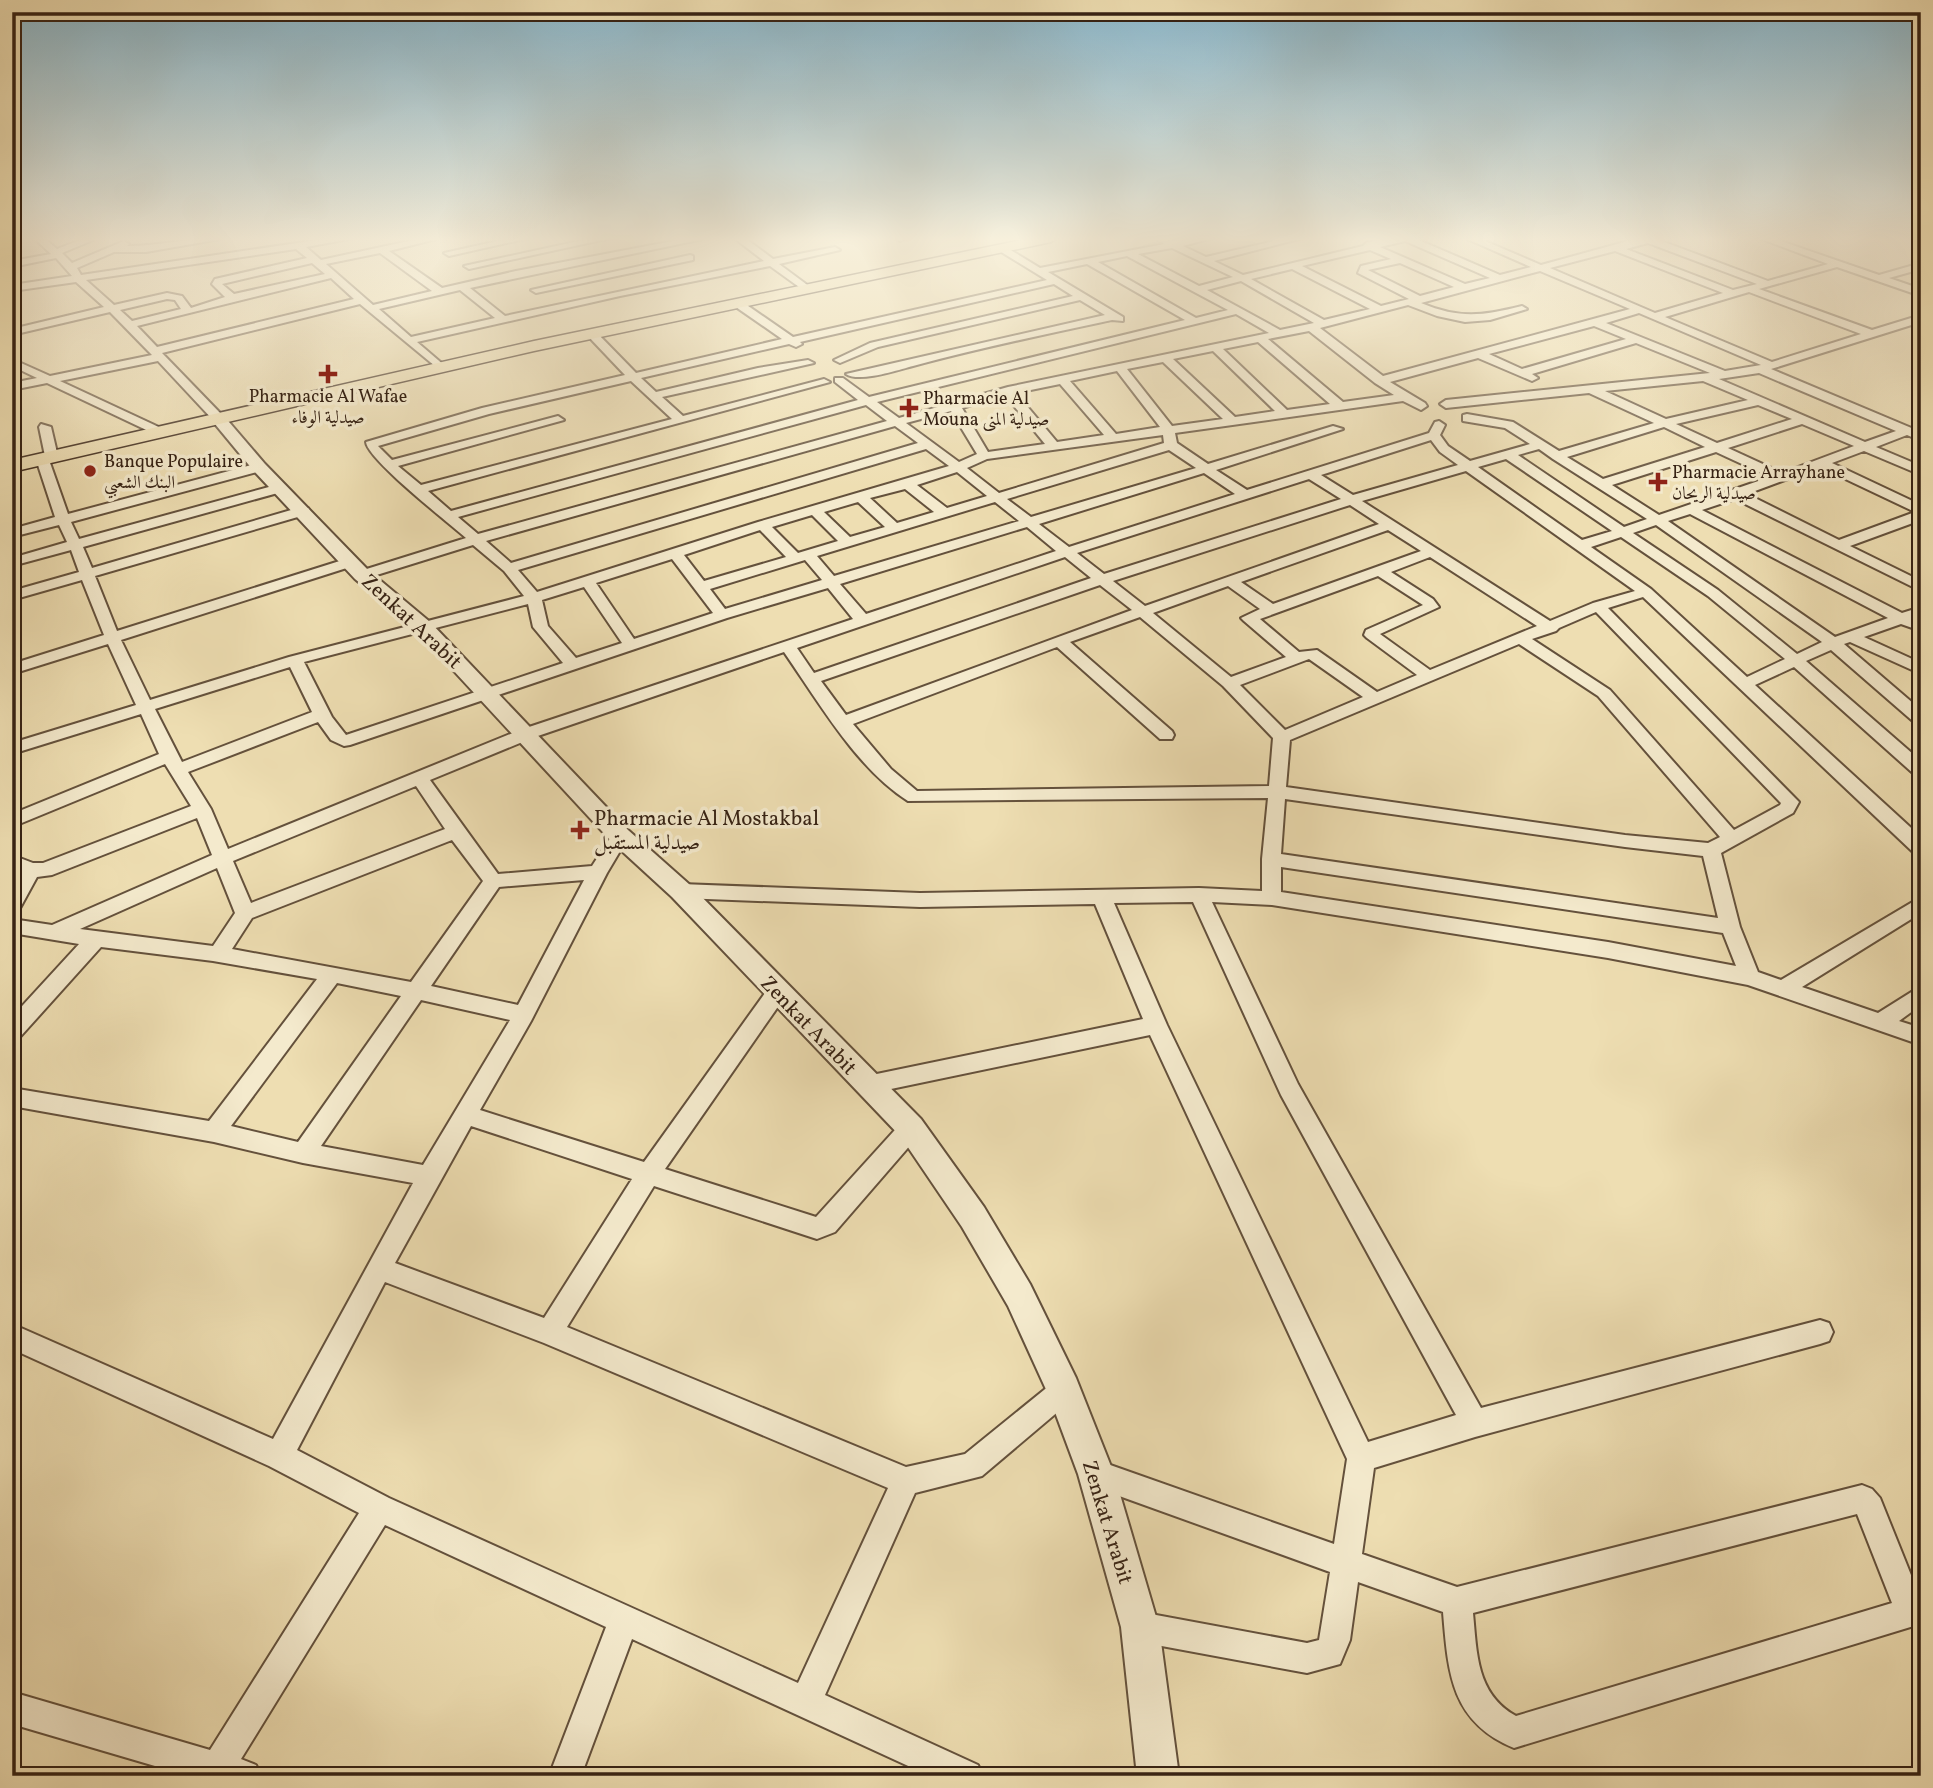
<svg xmlns="http://www.w3.org/2000/svg" width="1933" height="1788" font-family="Vollkorn,Amiri,serif">
	<style>
		.lines { fill: none; stroke-linecap: round; stroke-linejoin: round }
		.minor-casing { stroke: #64513c; stroke-width: 4 }
		.tertiary-casing { stroke: #64513c; stroke-width: 4 }
		.primary-casing { stroke: #362214; stroke-width: 3 }
		.minor { fill: #f4eacd; fill-rule: evenodd }
		.tertiary { fill: #f4eacd; fill-rule: evenodd }
		.primary { fill: #eedeb2; fill-rule: evenodd }
		.poi-dot { fill: #8f2418; stroke: #f4eacd; stroke-width: 2.5 }
		.labels { text-anchor: middle; stroke-width: 7; stroke-linejoin: round; paint-order: stroke }
		.far-poi-label { font-size: 18px; fill: #362214; stroke: #f4eacd; text-anchor: start }
		.street-label { font-size: 21px; fill: #362214; stroke: #f4eacd }
		.poi-label { font-size: 21px; fill: #362214; stroke: #f4eacd; text-anchor: start }
	</style>
	<rect width="100%" height="100%" fill="#eedeb2"/>
	<filter id="stains"><feTurbulence type="fractalNoise" baseFrequency=".00286" numOctaves="4"/><feColorMatrix values="0 0 0 0 .2 0 0 0 0 .09 0 0 0 0 .02 0 0 0 .5 -.17"/></filter>
	<radialGradient id="worn" r=".72"><stop offset=".6" stop-color="#630" stop-opacity="0"/><stop offset="1" stop-color="#630" stop-opacity=".3"/></radialGradient>
	<g class="lines">
		<g class="minor-casing">
			<path id="minor" d="M 34,238 L 44,238 L 57,249 L 85,238 L 98,238 L 62,253 L 72,263 L 124,241 L 129,244 L 127,246 C 160,246 193,237 226,238 L 146,252 L 114,252 L 77,268 L 81,275 L 331,238 L 354,238 L 306,247 L 321,260 L 423,238 L 440,238 L 389,251 L 442,288 L 516,271 L 689,238 L 708,238 L 470,288 L 505,316 L 764,261 L 734,238 L 745,238 L 773,259 L 835,247 L 840,250 L 779,264 L 810,287 L 811,289 L 806,292 L 770,266 L 620,296 L 417,342 L 445,366 L 447,368 L 441,371 L 360,304 L 162,353 L 222,415 L 222,421 L 214,421 L 158,361 L 60,381 L 163,429 L 165,432 L 159,436 L 47,383 L 12,390 L 12,383 L 37,378 L 12,366 L 12,359 L 50,376 L 152,355 L 110,312 L 12,335 L 12,329 L 104,307 L 76,282 L 12,291 L 12,285 L 72,276 L 56,258 L 12,267 L 12,261 L 51,254 ZM 296,249 L 307,258 L 215,279 L 212,284 L 225,297 L 191,308 L 182,296 L 167,293 L 114,305 L 86,280 ZM 380,253 L 432,291 L 373,305 L 326,264 ZM 312,263 L 325,274 L 234,294 L 222,284 ZM 331,278 L 354,299 L 157,347 L 137,326 ZM 460,290 L 495,318 L 411,337 L 379,309 ZM 167,299 L 175,300 L 181,309 L 132,321 L 120,310 Z
				M 511,238 L 529,238 L 449,256 L 444,253 Z
				M 593,238 L 611,238 L 469,269 L 464,266 Z
				M 894,238 L 905,238 L 900,241 Z
				M 1155,238 L 1167,238 L 1175,241 L 1212,238 L 1183,246 L 1206,257 L 1287,238 L 1303,238 L 1214,261 L 1243,275 L 1363,246 L 1367,242 L 1394,238 L 1414,238 L 1500,275 L 1531,267 L 1465,238 L 1478,238 L 1541,265 L 1639,238 L 1661,238 L 1659,240 L 1768,281 L 1828,264 L 1759,238 L 1772,238 L 1879,275 L 1921,263 L 1921,269 L 1889,278 L 1921,289 L 1921,296 L 1837,267 L 1759,289 L 1872,330 L 1921,315 L 1921,322 L 1771,369 L 1921,432 L 1921,441 L 1907,435 L 1876,447 L 1921,466 L 1921,475 L 1864,451 L 1832,463 L 1921,505 L 1921,520 L 1850,546 L 1921,581 L 1921,591 L 1735,499 L 1702,510 L 1902,613 L 1921,607 L 1921,616 L 1915,618 L 1921,621 L 1921,631 L 1901,624 L 1864,637 L 1921,663 L 1921,674 L 1850,642 L 1844,644 L 1921,710 L 1921,724 L 1915,723 L 1831,650 L 1806,661 L 1921,761 L 1921,777 L 1915,775 L 1794,667 L 1755,685 L 1921,837 L 1921,854 L 1914,853 L 1643,597 L 1608,608 L 1799,802 L 1793,813 L 1721,853 L 1740,927 L 1758,972 L 1781,980 L 1921,897 L 1921,913 L 1802,987 L 1878,1013 L 1921,986 L 1921,1005 L 1899,1021 L 1921,1028 L 1921,1045 L 1748,985 L 1608,958 L 1272,905 L 1212,902 L 1298,1084 L 1481,1408 L 1820,1320 L 1829,1323 L 1833,1332 L 1829,1341 L 1820,1344 L 1475,1437 L 1374,1468 L 1362,1554 L 1457,1587 L 1862,1485 L 1872,1489 L 1880,1498 L 1921,1600 L 1921,1616 L 1917,1625 L 1514,1748 C 1451,1722 1448,1673 1443,1612 L 1358,1582 L 1350,1640 L 1340,1664 L 1307,1673 L 1140,1642 L 1129,1638 L 1125,1627 L 1129,1616 L 1140,1612 L 1307,1643 L 1319,1640 L 1330,1572 L 1086,1484 L 1082,1474 L 1086,1464 L 1096,1460 L 1334,1544 L 1347,1459 L 1150,1035 L 867,1094 L 859,1091 L 856,1085 L 859,1079 L 867,1076 L 1143,1019 L 1095,904 L 920,907 L 681,898 L 674,896 L 671,891 L 674,886 L 681,884 L 920,893 L 1199,888 L 1262,891 L 1262,859 L 1268,798 L 908,801 C 857,769 818,701 784,652 L 532,738 L 430,780 L 498,874 L 592,866 L 614,832 L 626,832 L 629,836 L 607,873 L 531,1021 L 480,1110 L 644,1162 L 770,986 L 777,984 L 784,986 L 787,992 L 784,998 L 665,1169 L 816,1217 L 903,1121 L 911,1118 L 919,1121 L 922,1128 L 919,1135 L 835,1232 L 817,1239 L 654,1186 L 567,1327 L 906,1467 L 965,1454 L 1055,1381 L 1064,1377 L 1073,1381 L 1077,1390 L 1073,1399 L 982,1476 L 915,1493 L 825,1695 L 978,1765 L 983,1776 L 930,1776 L 632,1639 L 581,1776 L 549,1776 L 606,1627 L 385,1525 L 241,1759 L 256,1765 L 261,1776 L 189,1776 L 12,1724 L 12,1692 L 210,1750 L 359,1513 L 269,1466 L 12,1349 L 12,1324 L 273,1439 L 413,1183 L 303,1163 L 214,1142 L 12,1106 L 12,1088 L 209,1121 L 317,979 L 213,961 L 101,947 L 20,1037 L 12,1039 L 12,1017 L 79,944 L 12,933 L 12,919 L 52,925 L 212,855 L 197,818 L 52,875 L 37,877 L 19,910 L 12,912 L 12,887 L 20,873 L 12,870 L 12,855 L 33,863 L 43,863 L 191,806 L 165,764 L 12,827 L 12,814 L 159,754 L 141,714 L 12,754 L 12,743 L 136,705 L 108,644 L 12,674 L 12,664 L 104,635 L 82,580 L 12,600 L 12,591 L 79,572 L 71,550 L 12,566 L 12,558 L 67,542 L 59,525 L 12,537 L 12,529 L 55,517 L 36,459 L 45,456 L 39,427 L 41,424 L 51,427 L 58,457 L 49,460 L 68,514 L 259,463 L 265,467 L 264,470 L 71,522 L 79,539 L 280,484 L 287,488 L 285,491 L 83,547 L 92,568 L 298,508 L 308,508 L 310,511 L 308,514 L 95,576 L 117,631 L 346,559 L 351,558 L 358,562 L 356,565 L 121,640 L 150,700 L 289,657 L 524,596 L 504,571 L 473,545 L 367,578 L 357,578 L 355,575 L 357,572 L 466,538 C 449,523 367,459 366,442 L 482,408 L 625,375 L 588,336 L 588,332 L 596,332 L 636,373 L 782,339 L 733,305 L 733,301 L 741,301 L 793,337 L 1047,280 L 998,250 L 998,246 L 1004,246 L 1040,268 L 1164,244 ZM 1405,241 L 1490,278 L 1465,284 L 1380,247 ZM 1648,243 L 1757,284 L 1733,290 L 1626,249 ZM 1172,248 L 1233,277 L 1199,286 L 1138,254 ZM 1370,250 L 1391,259 L 1361,266 L 1358,273 L 1409,299 L 1381,306 L 1302,266 ZM 1615,251 L 1723,293 L 1655,313 L 1550,268 ZM 1127,256 L 1228,310 L 1196,318 L 1098,262 ZM 1400,263 L 1454,287 L 1420,296 L 1368,270 ZM 1087,264 L 1185,320 L 869,397 L 843,378 L 835,378 L 835,382 L 858,400 L 451,511 L 428,491 L 830,382 L 824,379 L 683,416 L 662,397 L 814,363 L 808,360 L 758,368 L 656,392 L 641,378 L 789,344 L 796,347 L 802,344 L 800,342 L 1054,284 L 1073,296 L 870,343 L 834,360 L 840,363 L 878,347 L 1080,300 L 1105,315 L 846,374 C 859,383 898,370 913,366 C 979,348 1046,334 1112,320 L 1123,321 L 1123,317 L 1048,272 ZM 1292,269 L 1370,309 L 1324,320 L 1251,279 ZM 1540,271 L 1630,309 L 1383,376 L 1320,328 L 1408,305 L 1437,316 L 1465,322 L 1490,320 L 1527,309 L 1522,306 C 1482,316 1460,319 1421,303 ZM 1241,281 L 1314,323 L 1280,330 L 1207,290 ZM 1749,292 L 1861,334 L 1772,362 L 1665,317 ZM 1639,313 L 1761,365 L 1725,371 L 1606,323 ZM 1236,314 L 1269,333 L 1008,387 L 899,418 L 877,402 ZM 1594,326 L 1626,339 L 1522,369 L 1489,354 ZM 1309,331 L 1375,383 L 1394,395 L 1343,402 L 1268,339 ZM 1258,342 L 1330,404 L 1287,410 L 1223,349 ZM 1636,343 L 1710,373 L 1446,400 L 1440,404 L 1446,408 L 1589,393 L 1654,423 L 1559,451 L 1513,422 L 1467,414 L 1463,415 L 1463,421 L 1505,428 L 1530,444 L 1470,461 L 1448,446 L 1440,435 L 1445,425 L 1439,421 L 1435,422 L 1429,433 L 1247,490 L 1216,470 L 1343,429 L 1333,426 L 1208,464 L 1177,443 L 1175,433 L 1403,401 L 1421,410 L 1427,406 L 1425,403 L 1390,382 L 1478,358 L 1532,381 L 1538,378 L 1532,374 ZM 1213,351 L 1275,411 L 1235,417 L 1173,359 ZM 1163,362 L 1223,419 L 1172,426 L 1127,369 ZM 1117,371 L 1160,427 L 1116,434 L 1070,381 ZM 1759,373 L 1896,431 L 1865,442 L 1719,379 ZM 631,381 L 672,419 L 421,485 L 398,466 L 564,420 L 558,416 L 392,460 L 378,446 L 489,414 ZM 1703,381 L 1748,400 L 1666,419 L 1605,391 ZM 1060,384 L 1104,435 L 1057,442 L 1016,393 ZM 1005,395 L 1045,444 L 988,452 L 962,408 ZM 866,405 L 887,421 L 478,534 L 458,517 ZM 1758,405 L 1792,419 L 1717,443 L 1676,424 ZM 951,411 L 977,454 L 959,462 L 906,423 ZM 1802,424 L 1854,446 L 1782,473 L 1728,448 ZM 895,426 L 918,443 L 511,563 L 486,541 ZM 1664,427 L 1705,447 L 1603,479 L 1567,457 ZM 1163,435 L 1164,443 L 999,493 L 967,468 L 987,459 ZM 1431,440 L 1440,452 L 1458,465 L 1353,495 L 1321,475 ZM 926,449 L 949,466 L 758,522 L 537,592 L 518,570 ZM 1539,449 L 1553,459 L 1647,519 L 1624,527 L 1518,455 ZM 1169,450 L 1196,468 L 1031,517 L 1007,499 ZM 1716,452 L 1770,477 L 1659,515 L 1612,485 ZM 1506,459 L 1612,531 L 1582,540 L 1478,467 ZM 1820,467 L 1915,512 L 1839,540 L 1747,494 ZM 1466,471 L 1635,591 L 1593,603 L 1550,621 L 1362,501 ZM 957,472 L 987,496 L 947,508 L 917,485 ZM 1204,473 L 1235,494 L 1069,547 L 1039,524 ZM 1309,479 L 1341,499 L 1104,574 L 1077,553 ZM 905,489 L 934,512 L 897,523 L 870,498 ZM 858,502 L 885,527 L 850,537 L 824,512 ZM 995,502 L 1019,521 L 834,576 L 817,556 ZM 1350,505 L 1379,524 L 1145,606 L 1113,581 ZM 1690,514 L 1888,618 L 1835,637 L 1668,521 ZM 812,515 L 838,541 L 798,553 L 772,527 ZM 1656,525 L 1822,642 L 1797,654 L 1718,590 L 1633,533 ZM 1027,527 L 1056,551 L 866,614 L 840,584 ZM 760,530 L 786,557 L 704,581 L 684,555 ZM 1388,530 L 1421,551 L 1273,604 L 1241,582 ZM 1621,537 L 1708,596 L 1785,659 L 1747,677 L 1651,589 L 1591,547 ZM 1065,557 L 1091,578 L 814,673 L 797,648 ZM 1430,557 L 1537,626 L 1430,670 L 1380,634 L 1439,607 L 1433,599 L 1391,572 ZM 672,559 L 713,613 L 634,639 L 596,583 ZM 805,560 L 822,580 L 725,609 L 710,589 ZM 1378,576 L 1423,605 L 1366,630 L 1364,635 L 1367,638 L 1417,675 L 1377,692 L 1317,650 L 1299,652 L 1260,619 ZM 1100,585 L 1132,610 L 846,715 L 821,681 ZM 1228,586 L 1260,609 L 1241,618 L 1244,621 L 1286,657 L 1231,677 L 1153,613 ZM 584,587 L 622,643 L 576,658 L 548,626 L 542,600 ZM 828,588 L 853,619 L 520,730 L 228,849 L 211,809 L 188,772 L 318,722 L 331,740 L 344,746 L 350,745 L 727,618 ZM 528,604 L 533,627 L 563,663 L 346,735 L 332,717 L 304,662 ZM 1596,612 L 1781,803 L 1780,805 L 1734,830 L 1610,690 L 1532,639 L 1556,631 L 1559,628 ZM 1140,617 L 1223,686 L 1273,738 L 1269,786 L 917,791 L 891,769 L 853,724 L 1057,647 L 1160,739 L 1172,739 L 1174,735 L 1172,731 L 1070,642 ZM 1519,644 L 1598,696 L 1720,837 L 1708,843 L 1625,835 L 1286,787 L 1290,740 ZM 1309,659 L 1363,697 L 1285,730 L 1240,685 ZM 290,667 L 312,712 L 182,762 L 155,709 ZM 416,786 L 445,829 L 251,903 L 233,861 ZM 1285,799 L 1625,847 L 1703,856 L 1718,918 L 1281,854 ZM 452,840 L 483,881 L 411,982 L 232,949 L 252,918 ZM 1281,867 L 1723,933 L 1736,966 L 1608,942 L 1281,892 ZM 217,868 L 235,913 L 213,946 L 80,929 ZM 584,880 L 518,1005 L 431,986 L 499,887 ZM 1193,902 L 1281,1095 L 1456,1415 L 1368,1442 L 1167,1025 L 1114,903 ZM 337,983 L 401,996 L 298,1142 L 231,1126 ZM 421,1000 L 510,1020 L 423,1165 L 321,1146 ZM 471,1126 L 632,1179 L 544,1318 L 395,1263 ZM 385,1282 L 544,1343 L 888,1488 L 798,1683 L 389,1498 L 297,1450 ZM 1857,1514 L 1892,1603 L 1516,1716 C 1476,1694 1477,1653 1473,1613 Z
				M 690,255 L 693,256 L 693,260 L 536,293 L 531,290 Z"/>
		</g>
		<g class="tertiary-casing">
			<path id="tertiary" d="M 218,413 L 223,415 L 265,464 L 369,571 L 430,622 L 628,830 L 690,885 L 921,1119 L 984,1207 L 1030,1284 L 1076,1378 L 1114,1474 L 1159,1627 L 1179,1776 L 1137,1776 L 1121,1627 L 1078,1474 L 1049,1396 L 1008,1306 L 962,1227 L 901,1137 L 672,897 L 612,842 L 416,630 L 355,579 L 253,470 L 210,418 Z"/>
		</g>
		<g class="primary-casing">
			<path id="primary" d="M 1031,238 L 1058,238 L 1051,242 L 534,351 L 12,472 L 12,460 L 534,341 Z"/>
		</g>
		<use href="#minor" class="minor"/>
		<use href="#tertiary" class="tertiary"/>
		<use href="#primary" class="primary"/>
	</g>
	<linearGradient id="sky" x2="0" y2="1"><stop stop-color="#89b8ce"/><stop offset="0.49" stop-color="#f7f0dc"/><stop offset="1" stop-color="#f7f0dc" stop-opacity="0"/></linearGradient>
	<rect width="1933" height="488" fill="url(#sky)"/>
	<g class="poi-dot">
		<path d="M324.5 363.5h7v7h7v7h-7v7h-7v-7h-7v-7h7z"/>
		<path d="M905.5 397.5h7v7h7v7h-7v7h-7v-7h-7v-7h7z"/>
		<circle cx="90" cy="471" r="7"/>
		<path d="M1654.5 471.5h7v7h7v7h-7v7h-7v-7h-7v-7h7z"/>
		<path d="M576.5 819.5h7v7h7v7h-7v7h-7v-7h-7v-7h7z"/>
	</g>
	<g class="labels">
		<g class="far-poi-label">
			<text x="328" y="402" text-anchor="middle">Pharmacie Al Wafae<tspan x="328" dy="21">صيدلية الوفاء</tspan></text>
			<text x="923" y="404">Pharmacie Al<tspan x="923" dy="21">Mouna صيدلية المنى</tspan></text>
			<text x="104" y="467">Banque Populaire<tspan x="104" dy="21">البنك الشعبي</tspan></text>
			<text x="1672" y="478">Pharmacie Arrayhane<tspan x="1672" dy="21">صيدلية الريحان</tspan></text>
		</g>
		<g class="street-label">
			<text transform="translate(412 621) rotate(43)" y="7">Zenkat Arabit</text>
			<text transform="translate(809 1025) rotate(46)" y="7">Zenkat Arabit</text>
			<text transform="translate(1108 1522) rotate(73)" y="7">Zenkat Arabit</text>
		</g>
		<g class="poi-label">
			<text x="594" y="825">Pharmacie Al Mostakbal<tspan x="594" dy="24">صيدلية المستقبل</tspan></text>
		</g>
	</g>
	<rect width="1933" height="1788" fill="none" stroke="#eedeb2" stroke-width="42"/>
	<rect x="14" y="14" width="1905" height="1760" fill="none" stroke="#362214" stroke-width="3.5"/>
	<rect x="21" y="21" width="1891" height="1746" fill="none" stroke="#362214" stroke-width="2"/>
	<rect width="100%" height="100%" filter="url(#stains)"/>
	<rect width="100%" height="100%" fill="url(#worn)"/>
</svg>
